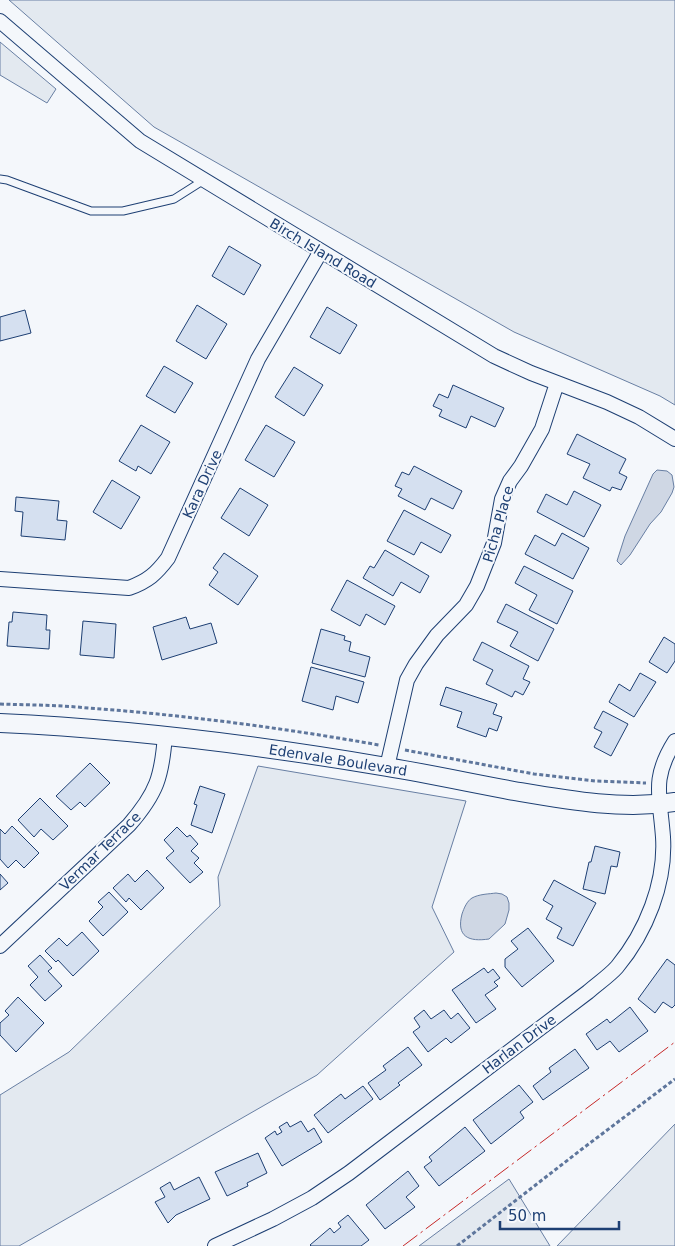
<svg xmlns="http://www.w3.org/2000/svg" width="675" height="1246" font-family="'DejaVu Sans',sans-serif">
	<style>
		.green { fill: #e3e9f0; stroke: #687fa3 }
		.water { fill: #cfd7e4; stroke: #687fa3 }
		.building { fill: #d5e0f0; stroke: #1d3f73 }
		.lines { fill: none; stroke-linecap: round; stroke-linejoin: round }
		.service-casing { stroke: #1d3f73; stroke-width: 9 }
		.minor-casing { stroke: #1d3f73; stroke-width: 16 }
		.tertiary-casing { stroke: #1d3f73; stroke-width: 20 }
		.path { stroke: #5e769c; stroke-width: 3; stroke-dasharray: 4 2.5; stroke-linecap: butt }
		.service { stroke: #f4f7fb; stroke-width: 7 }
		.minor { stroke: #f4f7fb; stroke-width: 14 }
		.tertiary { stroke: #f4f7fb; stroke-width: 18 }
		.power { stroke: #c62828; stroke-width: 1; stroke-dasharray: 18 4 2.5 4; stroke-linecap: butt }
		.labels { text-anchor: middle; stroke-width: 4; stroke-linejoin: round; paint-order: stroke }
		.street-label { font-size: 14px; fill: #1d3f73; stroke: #f4f7fb }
	</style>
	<rect width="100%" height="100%" fill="#f4f7fb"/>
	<path class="green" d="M 9,0 L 675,0 L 675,405 L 660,396 L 514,332 L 154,127 Z
		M 0,42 L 56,89 L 47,103 L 0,75 Z
		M 258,766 L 466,801 L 432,907 L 454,952 L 317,1075 L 19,1246 L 0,1246 L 0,1095 L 69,1052 L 220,906 L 218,877 Z
		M 675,1124 L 675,1246 L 557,1246 Z
		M 509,1179 L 550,1246 L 419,1246 Z"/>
	<path class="water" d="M 657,470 L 667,471 L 672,475 L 674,487 L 672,493 L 661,512 L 650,524 L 630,555 L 621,565 L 617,561 L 625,536 L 653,474 Z
		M 496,893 L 502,894 L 507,897 L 509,903 L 509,910 L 505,924 L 489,939 C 469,942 456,937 462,914 C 464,908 467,901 472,898 C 479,894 489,894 496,893 Z"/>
	<path class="building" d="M 229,246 L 261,265 L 244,295 L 212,276 Z
		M 197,305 L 227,324 L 206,359 L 176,341 Z
		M 327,307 L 357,325 L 340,354 L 310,337 Z
		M 25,310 L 31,333 L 0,341 L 0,317 Z
		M 164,366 L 193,383 L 175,413 L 146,396 Z
		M 294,367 L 323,385 L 304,416 L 275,397 Z
		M 453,385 L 504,408 L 495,427 L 471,416 L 466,428 L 439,416 L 442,410 L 433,406 L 439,394 L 448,398 Z
		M 141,425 L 170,442 L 151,474 L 138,466 L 136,471 L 119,461 Z
		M 266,425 L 295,442 L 274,477 L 245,460 Z
		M 577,434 L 626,459 L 619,473 L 627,477 L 621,490 L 612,487 L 610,491 L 583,478 L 590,464 L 567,454 Z
		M 414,466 L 462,491 L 453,509 L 431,498 L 425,510 L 398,496 L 402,489 L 395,486 L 402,472 L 409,475 Z
		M 112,480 L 140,497 L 121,529 L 93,512 Z
		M 240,488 L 268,505 L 249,536 L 221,518 Z
		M 574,491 L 601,505 L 584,537 L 537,512 L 546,494 L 567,505 Z
		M 16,497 L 59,501 L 57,520 L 67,521 L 65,540 L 21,536 L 23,512 L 15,511 Z
		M 404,510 L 451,535 L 441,553 L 421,542 L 414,555 L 387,541 Z
		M 562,533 L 589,548 L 573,579 L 525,554 L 535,535 L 555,546 Z
		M 385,550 L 429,576 L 420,593 L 401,582 L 393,596 L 363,578 L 370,566 L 374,568 Z
		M 224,553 L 258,576 L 238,605 L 209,585 L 218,572 L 213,568 Z
		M 524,566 L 573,591 L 557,624 L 529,610 L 537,595 L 515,583 Z
		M 347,580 L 395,606 L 385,625 L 366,614 L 360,626 L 331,610 Z
		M 506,604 L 554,629 L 538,661 L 510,646 L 518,632 L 497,622 Z
		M 13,612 L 47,615 L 46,630 L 50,630 L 49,649 L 7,646 L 9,622 L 12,622 Z
		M 186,617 L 190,629 L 211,623 L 217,643 L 162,660 L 153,627 Z
		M 83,621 L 116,624 L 114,658 L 80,655 Z
		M 321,629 L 345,636 L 344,640 L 351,642 L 349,651 L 370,657 L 365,677 L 312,663 Z
		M 664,637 L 675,644 L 675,661 L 667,673 L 649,662 Z
		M 482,642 L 529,666 L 523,679 L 530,682 L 523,695 L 515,691 L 512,697 L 486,684 L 493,670 L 473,660 Z
		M 311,667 L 364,682 L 358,703 L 336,696 L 333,710 L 302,701 Z
		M 640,673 L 656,682 L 634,717 L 609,702 L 619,684 L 630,691 Z
		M 446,687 L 497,704 L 493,714 L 502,717 L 497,731 L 489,728 L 486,737 L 457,727 L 462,712 L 440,705 Z
		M 603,711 L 628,724 L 611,756 L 594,747 L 602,732 L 594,728 Z
		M 90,763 L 110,783 L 85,807 L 80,802 L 71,810 L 56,796 Z
		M 200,786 L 225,794 L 212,833 L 191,825 L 197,805 L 194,804 Z
		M 40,798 L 68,826 L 53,840 L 41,829 L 34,837 L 18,820 Z
		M 12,826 L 39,853 L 24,868 L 16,860 L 8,868 L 0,859 L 0,829 L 5,834 Z
		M 177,827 L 187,837 L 190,835 L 198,844 L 191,851 L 199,858 L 194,863 L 203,872 L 190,883 L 166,858 L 174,851 L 164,840 Z
		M 595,846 L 620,852 L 617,867 L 611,866 L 605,894 L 583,889 L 589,862 L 591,862 Z
		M 147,870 L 164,888 L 141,910 L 129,898 L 126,902 L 113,888 L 128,874 L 135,882 Z
		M 0,874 L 8,883 L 0,890 Z
		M 554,880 L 596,903 L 573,946 L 557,938 L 562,928 L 546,919 L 553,906 L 543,900 Z
		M 109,892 L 128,912 L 103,936 L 89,921 L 103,907 L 98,902 Z
		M 528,928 L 554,961 L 522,987 L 505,967 L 505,959 L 518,949 L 511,941 Z
		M 82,932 L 99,951 L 73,976 L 58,960 L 56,962 L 45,951 L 59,938 L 67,946 Z
		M 40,955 L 52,968 L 48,971 L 62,986 L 45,1001 L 30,985 L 38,977 L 28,966 Z
		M 667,959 L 675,965 L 675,1005 L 672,1008 L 663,1002 L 655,1013 L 638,999 Z
		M 484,968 L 488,973 L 493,969 L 500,978 L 494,982 L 498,986 L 485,995 L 496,1009 L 476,1023 L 452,990 Z
		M 18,997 L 44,1023 L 16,1052 L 0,1035 L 0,1023 L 9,1015 L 5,1011 Z
		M 630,1007 L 648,1031 L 619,1052 L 610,1041 L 597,1050 L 586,1034 L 607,1019 L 610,1023 Z
		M 424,1010 L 431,1019 L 444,1010 L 451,1019 L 458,1013 L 470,1028 L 451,1043 L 446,1038 L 428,1052 L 413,1032 L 420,1027 L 414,1018 Z
		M 408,1047 L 422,1065 L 398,1083 L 400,1085 L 380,1100 L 368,1083 L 386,1070 L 383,1066 Z
		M 575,1049 L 589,1068 L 543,1100 L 533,1086 L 551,1072 L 549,1068 Z
		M 519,1085 L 533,1102 L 520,1112 L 524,1118 L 491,1144 L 473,1120 Z
		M 363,1086 L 373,1099 L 328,1133 L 314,1115 L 341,1094 L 345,1099 Z
		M 301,1121 L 308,1132 L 314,1128 L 322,1142 L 282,1166 L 265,1138 L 275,1131 L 277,1135 L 282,1132 L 279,1127 L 287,1122 L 290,1127 Z
		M 465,1127 L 485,1151 L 439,1186 L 424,1167 L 432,1161 L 429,1157 Z
		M 258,1153 L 267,1173 L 247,1183 L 248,1186 L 227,1196 L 215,1172 Z
		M 408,1171 L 419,1186 L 406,1197 L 415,1207 L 385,1229 L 366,1205 Z
		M 199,1177 L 210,1199 L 176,1215 L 168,1223 L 155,1202 L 165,1197 L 160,1188 L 170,1182 L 174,1190 Z
		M 348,1215 L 369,1240 L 361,1246 L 311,1246 L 310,1245 L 330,1228 L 334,1233 L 341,1227 L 338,1223 Z"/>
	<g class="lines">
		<g class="service-casing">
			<path id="service" d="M 0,179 L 7,180 L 91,211 L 123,211 L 174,199 L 204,180"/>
		</g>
		<g class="minor-casing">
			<path id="minor" d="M 0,21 L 140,141 L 494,356 L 531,373 L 607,402 L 639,417 L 675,439
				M 0,579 L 129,588 C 148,581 156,574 168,558 L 258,359 L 321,251
				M 387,767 L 407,680 L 416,664 L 437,635 L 466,605 L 477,586 L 494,543 L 502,499 L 510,481 L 521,466 L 542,429 L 557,383
				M 0,946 L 129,825 C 157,793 162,776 165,735
				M 215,1246 L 273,1219 L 312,1198 L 349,1173 L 588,992 C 597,984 609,976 617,967 C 646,932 666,883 663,837 C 660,795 651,779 675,741"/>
		</g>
		<g class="tertiary-casing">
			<path id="tertiary" d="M 0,723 C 130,729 259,745 387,767 C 429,774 471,783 514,791 C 567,800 621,810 675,802"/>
		</g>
		<path class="path" d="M 0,704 C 29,705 59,705 88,708 C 185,715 283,728 379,745
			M 405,750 L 534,774 L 595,781 L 646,783
			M 457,1246 L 582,1149 L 675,1079"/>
		<use href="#service" class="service"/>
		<use href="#minor" class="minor"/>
		<use href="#tertiary" class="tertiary"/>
		<path class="power" d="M 403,1246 L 675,1042"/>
	</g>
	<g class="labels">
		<g class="street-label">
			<text transform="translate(323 253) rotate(31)" y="5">Birch Island Road</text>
			<text transform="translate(202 484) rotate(-65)" y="5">Kara Drive</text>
			<text transform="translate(498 524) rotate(-74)" y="5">Picha Place</text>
			<text transform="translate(338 760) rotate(9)" y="5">Edenvale Boulevard</text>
			<text transform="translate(100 851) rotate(-44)" y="5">Vermar Terrace</text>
			<text transform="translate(519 1044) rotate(-37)" y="5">Harlan Drive</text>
		</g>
	</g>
	<path d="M500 1221v8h119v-8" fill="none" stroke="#1d3f73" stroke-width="2.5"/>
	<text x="508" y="1221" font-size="15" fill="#1d3f73" stroke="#f4f7fb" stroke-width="4" paint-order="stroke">50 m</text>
</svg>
